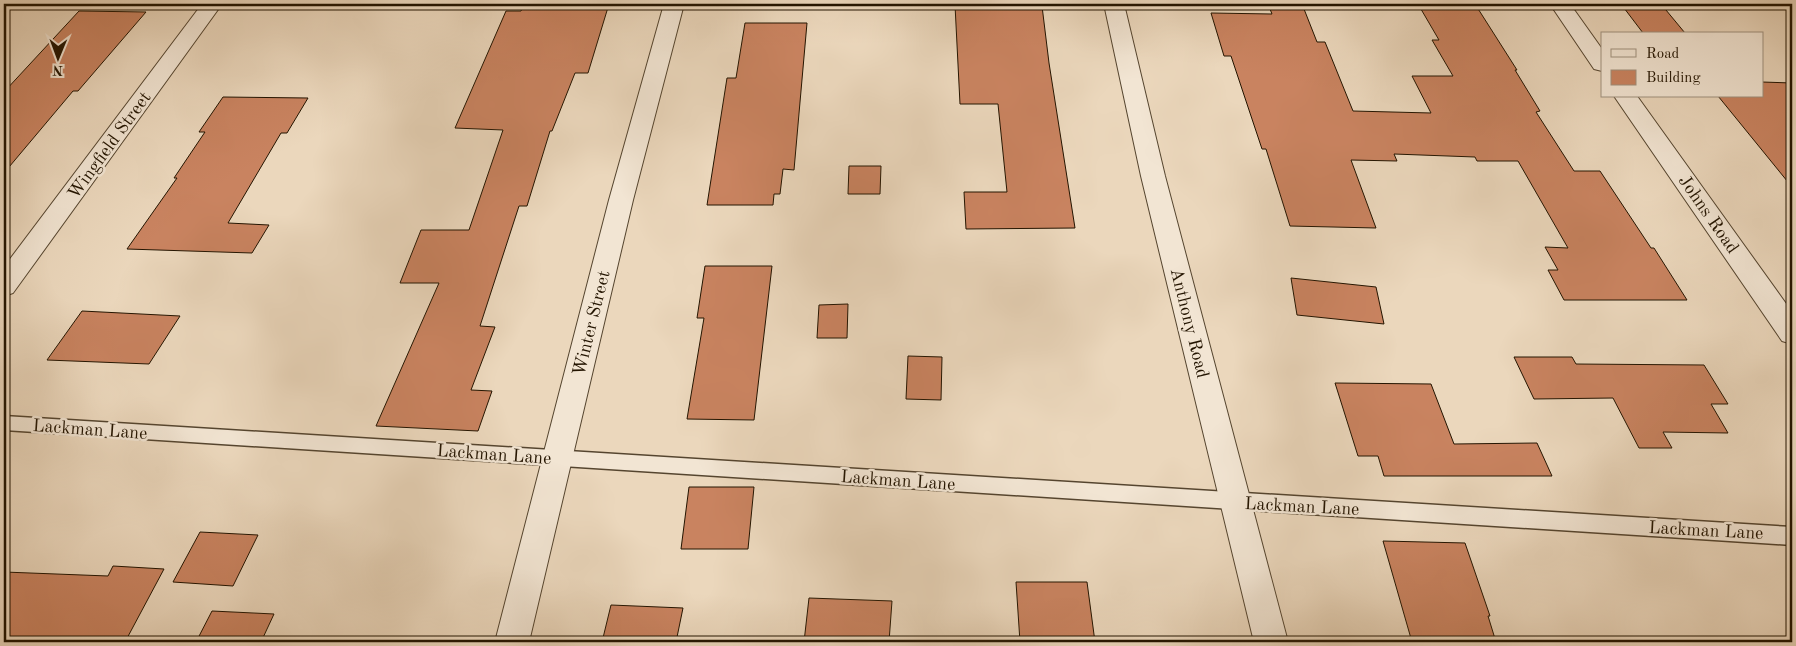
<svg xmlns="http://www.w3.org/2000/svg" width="1796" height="646" font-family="'Old Standard TT',serif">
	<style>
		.building { fill: #c98360; stroke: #231400 }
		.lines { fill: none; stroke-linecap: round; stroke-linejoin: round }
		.lane-casing { stroke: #55452f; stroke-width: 3 }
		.street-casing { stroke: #55452f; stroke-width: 2 }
		.lane { fill: #f2e5d3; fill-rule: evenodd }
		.street { fill: #f2e5d3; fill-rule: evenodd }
		.labels { text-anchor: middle; stroke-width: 5; stroke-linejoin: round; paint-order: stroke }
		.street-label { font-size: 18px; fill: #231400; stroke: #f2e5d3 }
	</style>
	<rect width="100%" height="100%" fill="#ebd7bc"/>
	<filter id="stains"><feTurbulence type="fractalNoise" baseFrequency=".004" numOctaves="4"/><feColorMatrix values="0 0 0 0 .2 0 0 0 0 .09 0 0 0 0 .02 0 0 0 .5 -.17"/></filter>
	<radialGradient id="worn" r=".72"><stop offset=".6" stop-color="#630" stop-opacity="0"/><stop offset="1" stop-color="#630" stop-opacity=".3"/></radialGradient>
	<path class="building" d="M 524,4 L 609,4 L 588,73 L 575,73 L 552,131 L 550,131 L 527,206 L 519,206 L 480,326 L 495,327 L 471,390 L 492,391 L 478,431 L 376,426 L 439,283 L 400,283 L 421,230 L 469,230 L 503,130 L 455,128 L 506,11 L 521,11 Z
		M 1418,4 L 1475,4 L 1517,70 L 1515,70 L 1540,111 L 1536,112 L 1574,171 L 1600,171 L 1651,248 L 1654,248 L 1687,300 L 1564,300 L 1548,270 L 1558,270 L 1545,247 L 1568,248 L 1518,161 L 1477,161 L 1475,157 L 1394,154 L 1397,161 L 1351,160 L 1376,228 L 1290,226 L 1266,149 L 1262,149 L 1231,56 L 1224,56 L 1211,13 L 1272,14 L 1270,9 L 1304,9 L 1317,42 L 1325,42 L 1353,111 L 1431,113 L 1412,76 L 1453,76 L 1432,40 L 1439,40 Z
		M 1621,4 L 1661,4 L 1685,33 L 1643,33 Z
		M 955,5 L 1042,6 L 1049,63 L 1075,228 L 966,229 L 964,192 L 1007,192 L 998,104 L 960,104 Z
		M 79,11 L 146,12 L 78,91 L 73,91 L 4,173 L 4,92 Z
		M 745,23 L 807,23 L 794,170 L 783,169 L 780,194 L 774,194 L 773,205 L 707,205 L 727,78 L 736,78 Z
		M 1762,82 L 1792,83 L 1792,187 L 1718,96 L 1762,96 Z
		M 223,97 L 308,98 L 287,133 L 281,133 L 228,223 L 269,225 L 252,253 L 127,249 L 177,178 L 174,178 L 205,132 L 199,132 Z
		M 849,166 L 881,166 L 880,194 L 848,194 Z
		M 705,266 L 772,266 L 754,420 L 687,419 L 704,318 L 697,318 Z
		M 1291,278 L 1376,287 L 1384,324 L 1297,315 Z
		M 848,304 L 847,338 L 817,338 L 819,305 Z
		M 82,311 L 180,316 L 149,364 L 47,360 Z
		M 908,356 L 942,357 L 941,400 L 906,399 Z
		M 1514,357 L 1572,357 L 1576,364 L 1704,365 L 1728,404 L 1711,404 L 1728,433 L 1663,432 L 1672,448 L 1639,448 L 1613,398 L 1534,399 Z
		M 1335,383 L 1431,384 L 1454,444 L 1537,443 L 1552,476 L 1384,476 L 1378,456 L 1358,456 Z
		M 689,487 L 754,487 L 748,549 L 681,549 Z
		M 200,532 L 258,535 L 233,586 L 173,582 Z
		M 1383,541 L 1465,543 L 1490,616 L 1488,616 L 1496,642 L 1412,642 Z
		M 113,566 L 164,569 L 125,642 L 4,642 L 4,572 L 108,576 Z
		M 1016,582 L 1087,582 L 1095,642 L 1020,642 Z
		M 809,598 L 892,601 L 889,642 L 804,642 Z
		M 611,605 L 683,608 L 676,642 L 602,642 Z
		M 212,611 L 274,614 L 261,642 L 196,642 Z"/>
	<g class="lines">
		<g class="lane-casing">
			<path id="lane" d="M 4,416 L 1792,527 L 1792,545 L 4,430 Z"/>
		</g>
		<g class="street-casing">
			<path id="street" d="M 202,4 L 222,4 L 13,293 L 4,296 L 4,267 Z
				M 664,4 L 684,4 L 633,200 L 529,642 L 495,642 L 609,200 Z
				M 1104,4 L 1124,4 L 1165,176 L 1288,642 L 1254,642 L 1141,176 Z
				M 1550,4 L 1570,4 L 1602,49 L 1602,71 L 1594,69 Z
				M 1614,96 L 1637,96 L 1792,312 L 1792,344 L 1782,341 Z"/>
		</g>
		<use href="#lane" class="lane"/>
		<use href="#street" class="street"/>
	</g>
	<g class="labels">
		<g class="street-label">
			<text transform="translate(109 145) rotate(-54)" y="6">Wingfield Street</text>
			<text transform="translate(1709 214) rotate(55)" y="6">Johns Road</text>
			<text transform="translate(591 323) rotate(-76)" y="6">Winter Street</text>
			<text transform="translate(1190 323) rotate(76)" y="6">Anthony Road</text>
			<text transform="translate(90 429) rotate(4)" y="6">Lackman Lane</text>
			<text transform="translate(494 454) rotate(4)" y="6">Lackman Lane</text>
			<text transform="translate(898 480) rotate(4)" y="6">Lackman Lane</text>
			<text transform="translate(1302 506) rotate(3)" y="6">Lackman Lane</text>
			<text transform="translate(1706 530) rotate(3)" y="6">Lackman Lane</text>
		</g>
	</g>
	<rect width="1796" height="646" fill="none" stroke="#ebd7bc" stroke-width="20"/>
	<rect x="5" y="5" width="1786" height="636" fill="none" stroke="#231400" stroke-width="2.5"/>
	<rect x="10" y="10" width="1776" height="626" fill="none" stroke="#231400"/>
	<rect x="1601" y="32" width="162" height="65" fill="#f2e5d3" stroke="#9f917f"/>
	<rect x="1611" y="49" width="25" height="8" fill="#f2e5d3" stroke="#9f917f"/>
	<text x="1646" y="58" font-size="15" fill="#231400">Road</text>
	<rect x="1611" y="70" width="25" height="15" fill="#c98360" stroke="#9f917f"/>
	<text x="1646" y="82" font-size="15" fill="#231400">Building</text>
	<g transform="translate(58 58) rotate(181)" stroke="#f2e5d3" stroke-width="4" paint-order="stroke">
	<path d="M0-4L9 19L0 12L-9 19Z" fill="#231400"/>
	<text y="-8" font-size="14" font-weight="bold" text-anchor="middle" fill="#231400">N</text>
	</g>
	<rect width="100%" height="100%" filter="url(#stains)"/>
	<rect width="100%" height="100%" fill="url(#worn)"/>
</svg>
